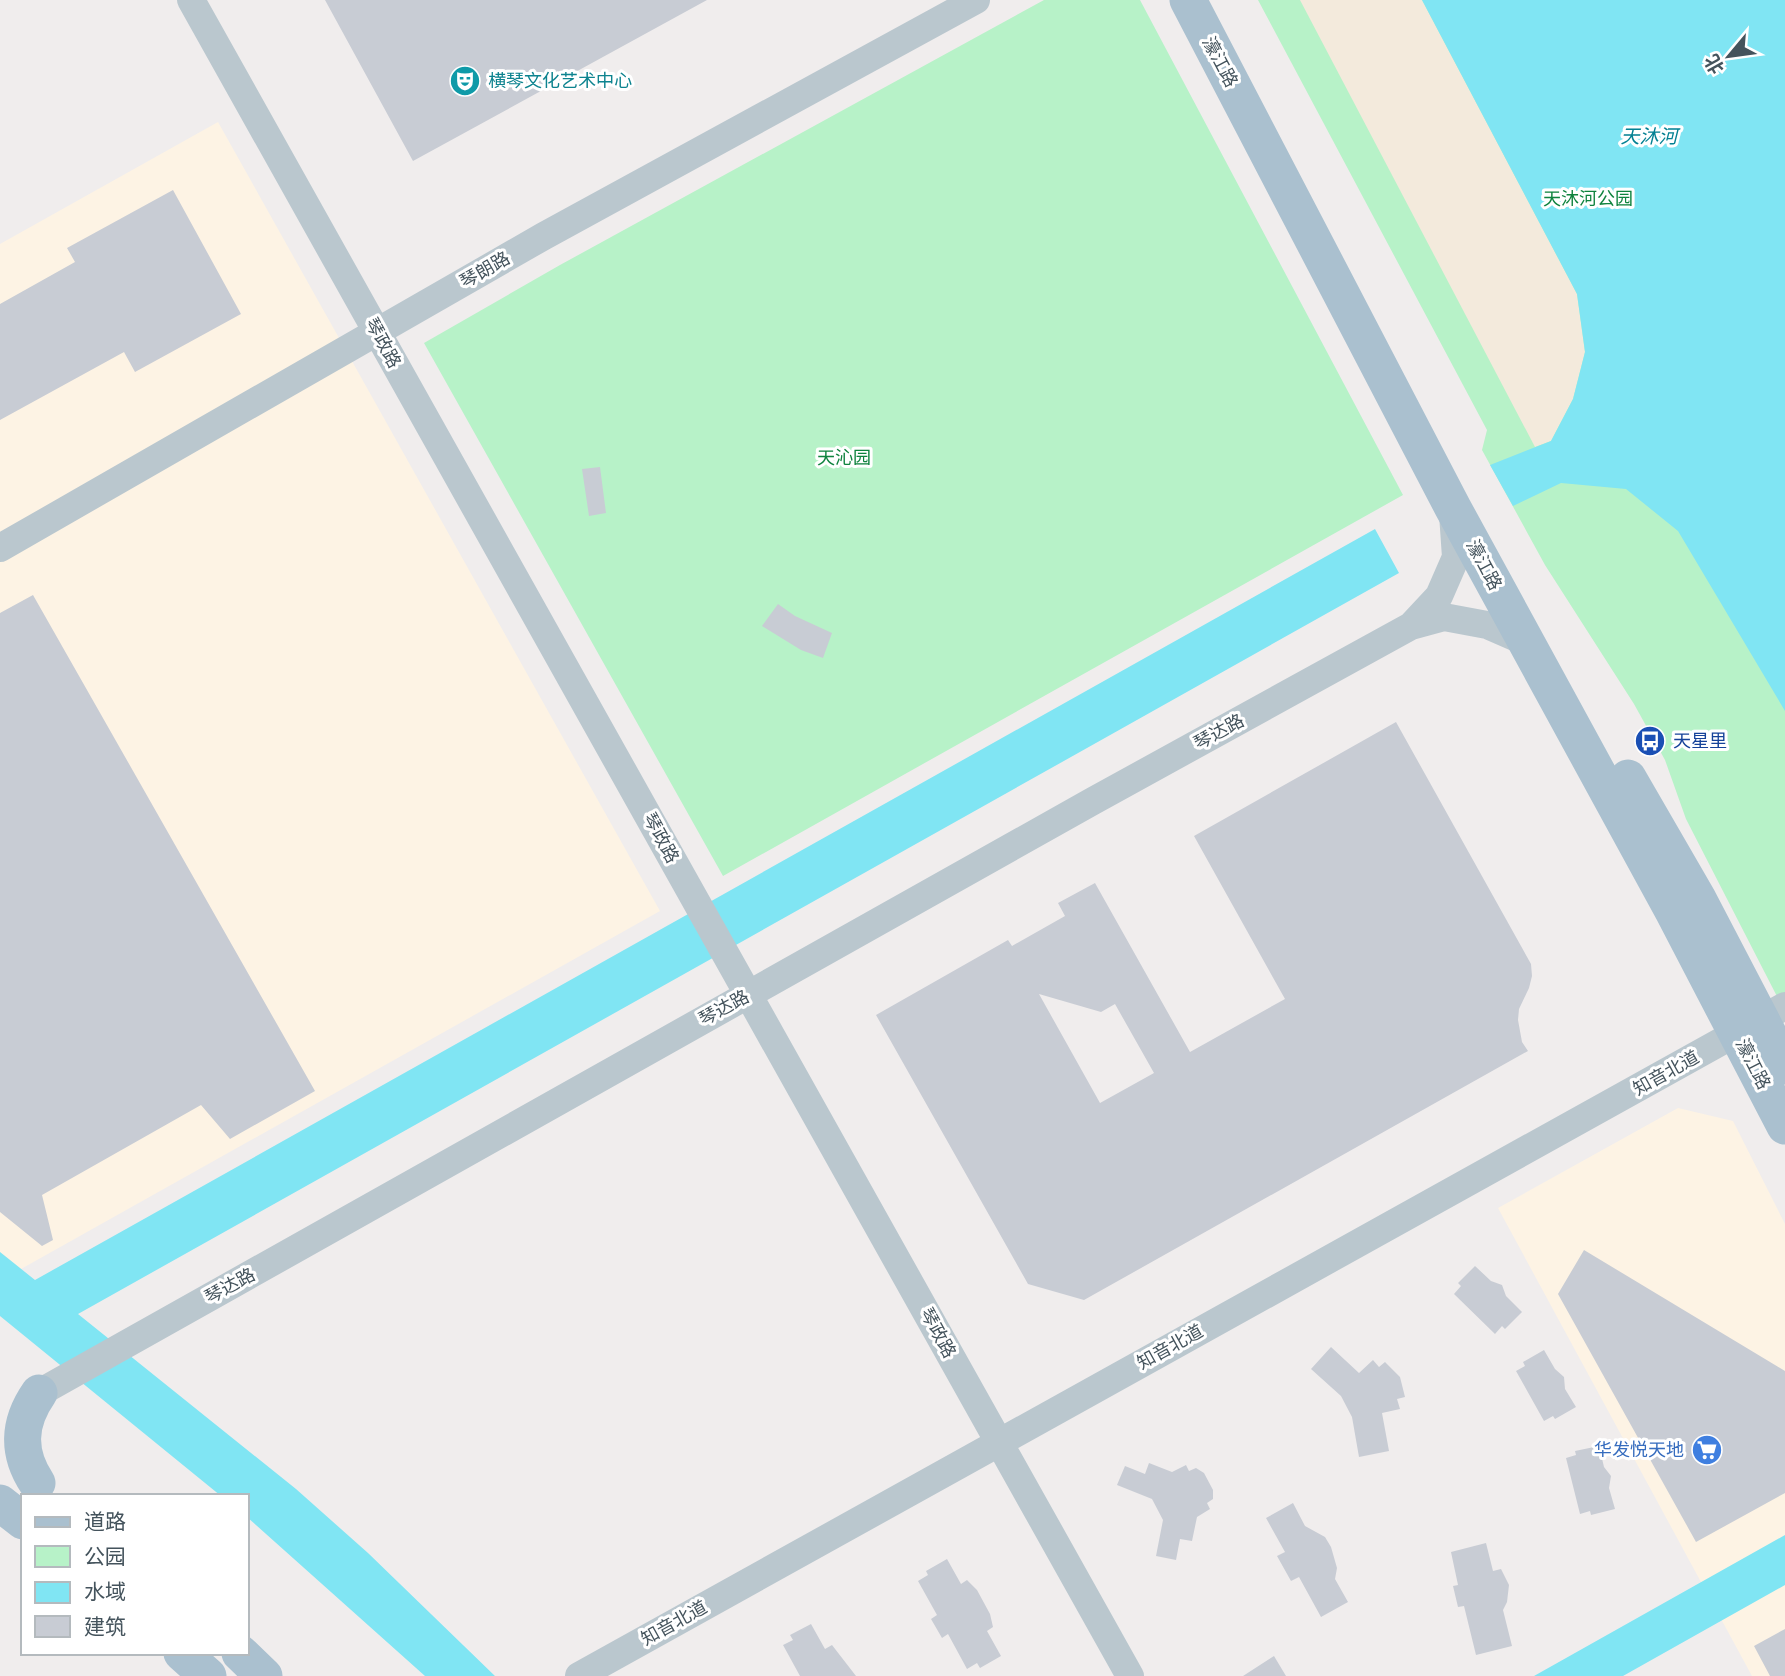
<svg xmlns="http://www.w3.org/2000/svg" width="1785" height="1676" font-family="Arial,'Noto Sans SC',sans-serif">
	<style>
		.commercial { fill: #fdf3e4 }
		.green { fill: #b7f2c8 }
		.sand { fill: #f3eadc }
		.water { fill: #80e5f3 }
		.building { fill: #c8ccd4; fill-rule: evenodd }
		.lines { fill: none; stroke-linecap: round; stroke-linejoin: round }
		.minor { stroke: #bac7ce; stroke-width: 28 }
		.major { stroke: #aac0cf; stroke-width: 37 }
		.labels { text-anchor: middle; stroke-width: 6; stroke-linejoin: round; paint-order: stroke }
		.street-label { font-size: 18px; fill: #44535c; stroke: #fff }
		.culture-label { font-size: 18px; fill: #0d838f; stroke: #fff; text-anchor: start }
		.park-label { font-size: 18px; fill: #0f833e; stroke: #fff }
		.transit-label { font-size: 18px; fill: #164399; stroke: #fff; text-anchor: start }
		.shop-label { font-size: 18px; fill: #366cbe; stroke: #fff; text-anchor: end }
		.water-label { font-size: 19px; font-style: italic; fill: #038193; stroke: #fff }
	</style>
	<rect width="100%" height="100%" fill="#f0eded"/>
	<path class="commercial" d="M 218,122 L 660,911 L 21,1269 L 0,1252 L 0,244 Z
		M 1678,1108 L 1733,1121 L 1785,1224 L 1785,1676 L 1752,1676 L 1498,1208 Z"/>
	<path class="green" d="M 1044,0 L 1140,0 L 1403,495 L 723,876 L 424,343 L 560,265 Z
		M 1258,0 L 1785,0 L 1785,1012 L 1686,819 L 1665,760 L 1634,704 L 1545,565 L 1482,450 L 1487,430 Z"/>
	<path class="sand" d="M 1300,0 L 1422,0 L 1577,294 L 1585,352 L 1573,399 L 1551,441 L 1535,447 Z"/>
	<path class="water" d="M 1422,0 L 1785,0 L 1785,711 L 1678,531 L 1626,489 L 1561,483 L 1513,506 L 1490,465 L 1551,441 L 1573,399 L 1585,352 L 1577,294 Z
		M 1375,529 L 1399,573 L 78,1314 L 296,1489 L 368,1553 L 495,1676 L 425,1676 L 247,1517 L 247,1496 L 221,1496 L 0,1316 L 0,1252 L 35,1280 Z
		M 1785,1535 L 1785,1585 L 1623,1676 L 1534,1676 Z"/>
	<path class="building" d="M 325,0 L 707,0 L 413,161 Z
		M 173,190 L 241,314 L 135,372 L 124,352 L 0,420 L 0,304 L 75,262 L 67,248 Z
		M 600,467 L 606,513 L 589,516 L 582,469 Z
		M 33,595 L 315,1091 L 230,1139 L 201,1105 L 42,1195 L 53,1240 L 42,1246 L 0,1212 L 0,613 Z
		M 778,604 L 795,616 L 832,633 L 823,658 L 801,650 L 762,626 Z
		M 1396,722 L 1531,964 L 1532,976 L 1529,988 L 1519,1009 L 1518,1020 L 1522,1042 L 1528,1051 L 1084,1300 L 1028,1284 L 876,1015 L 1008,940 L 1012,946 L 1065,916 L 1058,903 L 1095,883 L 1190,1052 L 1285,999 L 1194,836 ZM 1039,994 L 1101,1012 L 1115,1004 L 1154,1073 L 1100,1103 Z
		M 1584,1250 L 1785,1371 L 1785,1493 L 1696,1542 L 1558,1294 Z
		M 1475,1266 L 1491,1281 L 1502,1285 L 1506,1296 L 1522,1312 L 1505,1329 L 1502,1326 L 1495,1334 L 1454,1294 L 1461,1286 L 1458,1283 Z
		M 1331,1347 L 1359,1373 L 1373,1360 L 1379,1367 L 1385,1362 L 1400,1377 L 1405,1397 L 1397,1399 L 1400,1409 L 1382,1413 L 1389,1451 L 1359,1457 L 1352,1417 L 1341,1396 L 1311,1369 Z
		M 1544,1350 L 1555,1369 L 1564,1377 L 1565,1389 L 1576,1407 L 1555,1419 L 1553,1416 L 1544,1421 L 1516,1371 L 1525,1366 L 1523,1362 Z
		M 1599,1446 L 1604,1467 L 1611,1476 L 1609,1488 L 1615,1509 L 1591,1515 L 1590,1511 L 1580,1514 L 1566,1458 L 1576,1455 L 1575,1451 Z
		M 1149,1463 L 1172,1472 L 1186,1465 L 1189,1471 L 1196,1468 L 1204,1473 L 1213,1490 L 1213,1499 L 1207,1503 L 1210,1509 L 1197,1517 L 1192,1541 L 1180,1539 L 1176,1560 L 1156,1556 L 1163,1520 L 1152,1499 L 1117,1485 L 1125,1466 L 1145,1474 Z
		M 1293,1503 L 1305,1526 L 1325,1537 L 1331,1547 L 1337,1568 L 1335,1579 L 1348,1602 L 1321,1617 L 1299,1577 L 1291,1581 L 1277,1556 L 1285,1552 L 1266,1518 Z
		M 1486,1543 L 1493,1571 L 1501,1569 L 1509,1585 L 1507,1602 L 1503,1610 L 1512,1646 L 1476,1655 L 1464,1606 L 1458,1607 L 1453,1586 L 1458,1585 L 1451,1552 Z
		M 947,1559 L 961,1584 L 967,1580 L 977,1590 L 990,1614 L 993,1627 L 987,1631 L 1001,1656 L 980,1668 L 977,1663 L 967,1669 L 948,1634 L 942,1638 L 931,1619 L 937,1615 L 918,1581 L 928,1575 L 926,1571 Z
		M 811,1624 L 825,1649 L 832,1645 L 856,1676 L 800,1676 L 783,1645 L 793,1640 L 790,1635 Z
		M 1785,1629 L 1785,1676 L 1770,1676 L 1754,1646 Z
		M 1274,1656 L 1286,1676 L 1243,1676 Z"/>
	<g class="lines">
		<path class="minor" d="M 191,0 L 1130,1676
			M 0,548 L 544,236 L 976,0
			M 1411,626 L 1439,596 L 1456,557 L 1453,514
			M 39,1393 L 1093,801 L 1411,626 L 1444,617 L 1487,625 L 1526,642
			M 579,1676 L 1785,1006"/>
		<path class="major" d="M 1188,0 L 1453,508 L 1673,911 L 1785,1126
			M 1628,778 L 1698,899 L 1785,1066
			M 37,1483 C 17,1453 18,1423 39,1393
			M 0,1503 L 23,1521
			M 182,1653 L 208,1676
			M 240,1653 L 264,1676"/>
	</g>
	<defs>
		<g id="theatre-disc" transform="scale(1.575)"><circle r="9.5" fill="#0f9aa8" stroke="#fff"/><path d="M-5-5.5Q0-4 5-5.5V0Q5 5 0 6Q-5 5-5 0ZM-3.3-2.5H-1v1.5H-3.3ZM1-2.5H3.3v1.5H1ZM-2.8 1Q0 5.5 2.8 1Z" fill="#fff"/></g>
		<g id="bus-disc" transform="scale(1.575)"><circle r="9.5" fill="#1a4fb4" stroke="#fff"/><path d="M-5-6H5V4H4V6H2V4H-2V6H-4V4H-5ZM-3.5-4V0h7V-4ZM-3.5 1.2v1.5H-2V1.2ZM2 1.2v1.5H3.5V1.2Z" fill="#fff"/></g>
		<g id="supermarket-disc" transform="scale(1.575)"><circle r="9.5" fill="#3f7fe0" stroke="#fff"/><path d="M-6-5.5h2.5l.6 2H6L4.5 2H-2.5L-4.4-4H-6ZM-1.5 3.2a1.3 1.3 0 1 0 .1 0ZM3 3.2a1.3 1.3 0 1 0 .1 0Z" fill="#fff"/></g>
	</defs>
	<g fill-rule="evenodd">
		<use href="#theatre-disc" x="465" y="81"/>
		<use href="#bus-disc" x="1650" y="741"/>
		<use href="#supermarket-disc" x="1707" y="1450"/>
	</g>
	<g class="labels">
		<g class="street-label">
			<text transform="translate(1220 62) rotate(62)" y="6">濠江路</text>
			<text transform="translate(485 270) rotate(-30)" y="6">琴朗路</text>
			<text transform="translate(383 343) rotate(61)" y="6">琴政路</text>
			<text transform="translate(1484 565) rotate(62)" y="6">濠江路</text>
			<text transform="translate(1219 732) rotate(-29)" y="6">琴达路</text>
			<text transform="translate(661 838) rotate(61)" y="6">琴政路</text>
			<text transform="translate(724 1008) rotate(-29)" y="6">琴达路</text>
			<text transform="translate(1753 1064) rotate(63)" y="6">濠江路</text>
			<text transform="translate(1666 1073) rotate(-29)" y="6">知音北道</text>
			<text transform="translate(230 1286) rotate(-29)" y="6">琴达路</text>
			<text transform="translate(938 1333) rotate(61)" y="6">琴政路</text>
			<text transform="translate(1170 1347) rotate(-29)" y="6">知音北道</text>
			<text transform="translate(674 1623) rotate(-29)" y="6">知音北道</text>
		</g>
		<g class="culture-label">
			<text x="488" y="87">横琴文化艺术中心</text>
		</g>
		<g class="park-label">
			<text x="1588" y="205">天沐河公园</text>
			<text x="844" y="464">天沁园</text>
		</g>
		<g class="transit-label">
			<text x="1673" y="747">天星里</text>
		</g>
		<g class="shop-label">
			<text x="1684" y="1456">华发悦天地</text>
		</g>
		<g class="water-label">
			<text x="1649" y="143">天沐河</text>
		</g>
	</g>
	<rect x="21" y="1494" width="228" height="161" fill="#ffffff" stroke="#b4babe" stroke-width="2"/>
	<rect x="35" y="1517" width="35" height="10" fill="#aac0cf" stroke="#b4babe" stroke-width="2"/>
	<text x="84" y="1529" font-size="21" fill="#44535c">道路</text>
	<rect x="35" y="1546" width="35" height="21" fill="#b7f2c8" stroke="#b4babe" stroke-width="2"/>
	<text x="84" y="1564" font-size="21" fill="#44535c">公园</text>
	<rect x="35" y="1582" width="35" height="21" fill="#80e5f3" stroke="#b4babe" stroke-width="2"/>
	<text x="84" y="1599" font-size="21" fill="#44535c">水域</text>
	<rect x="35" y="1616" width="35" height="21" fill="#c8ccd4" stroke="#b4babe" stroke-width="2"/>
	<text x="84" y="1634" font-size="21" fill="#44535c">建筑</text>
	<g transform="translate(1729 56) rotate(241)" stroke="#ffffff" stroke-width="5" paint-order="stroke">
	<path d="M0-5L12 26L0 18L-12 26Z" fill="#44535c"/>
	<text y="-10" font-size="19" font-weight="bold" text-anchor="middle" fill="#44535c">北</text>
	</g>
</svg>
